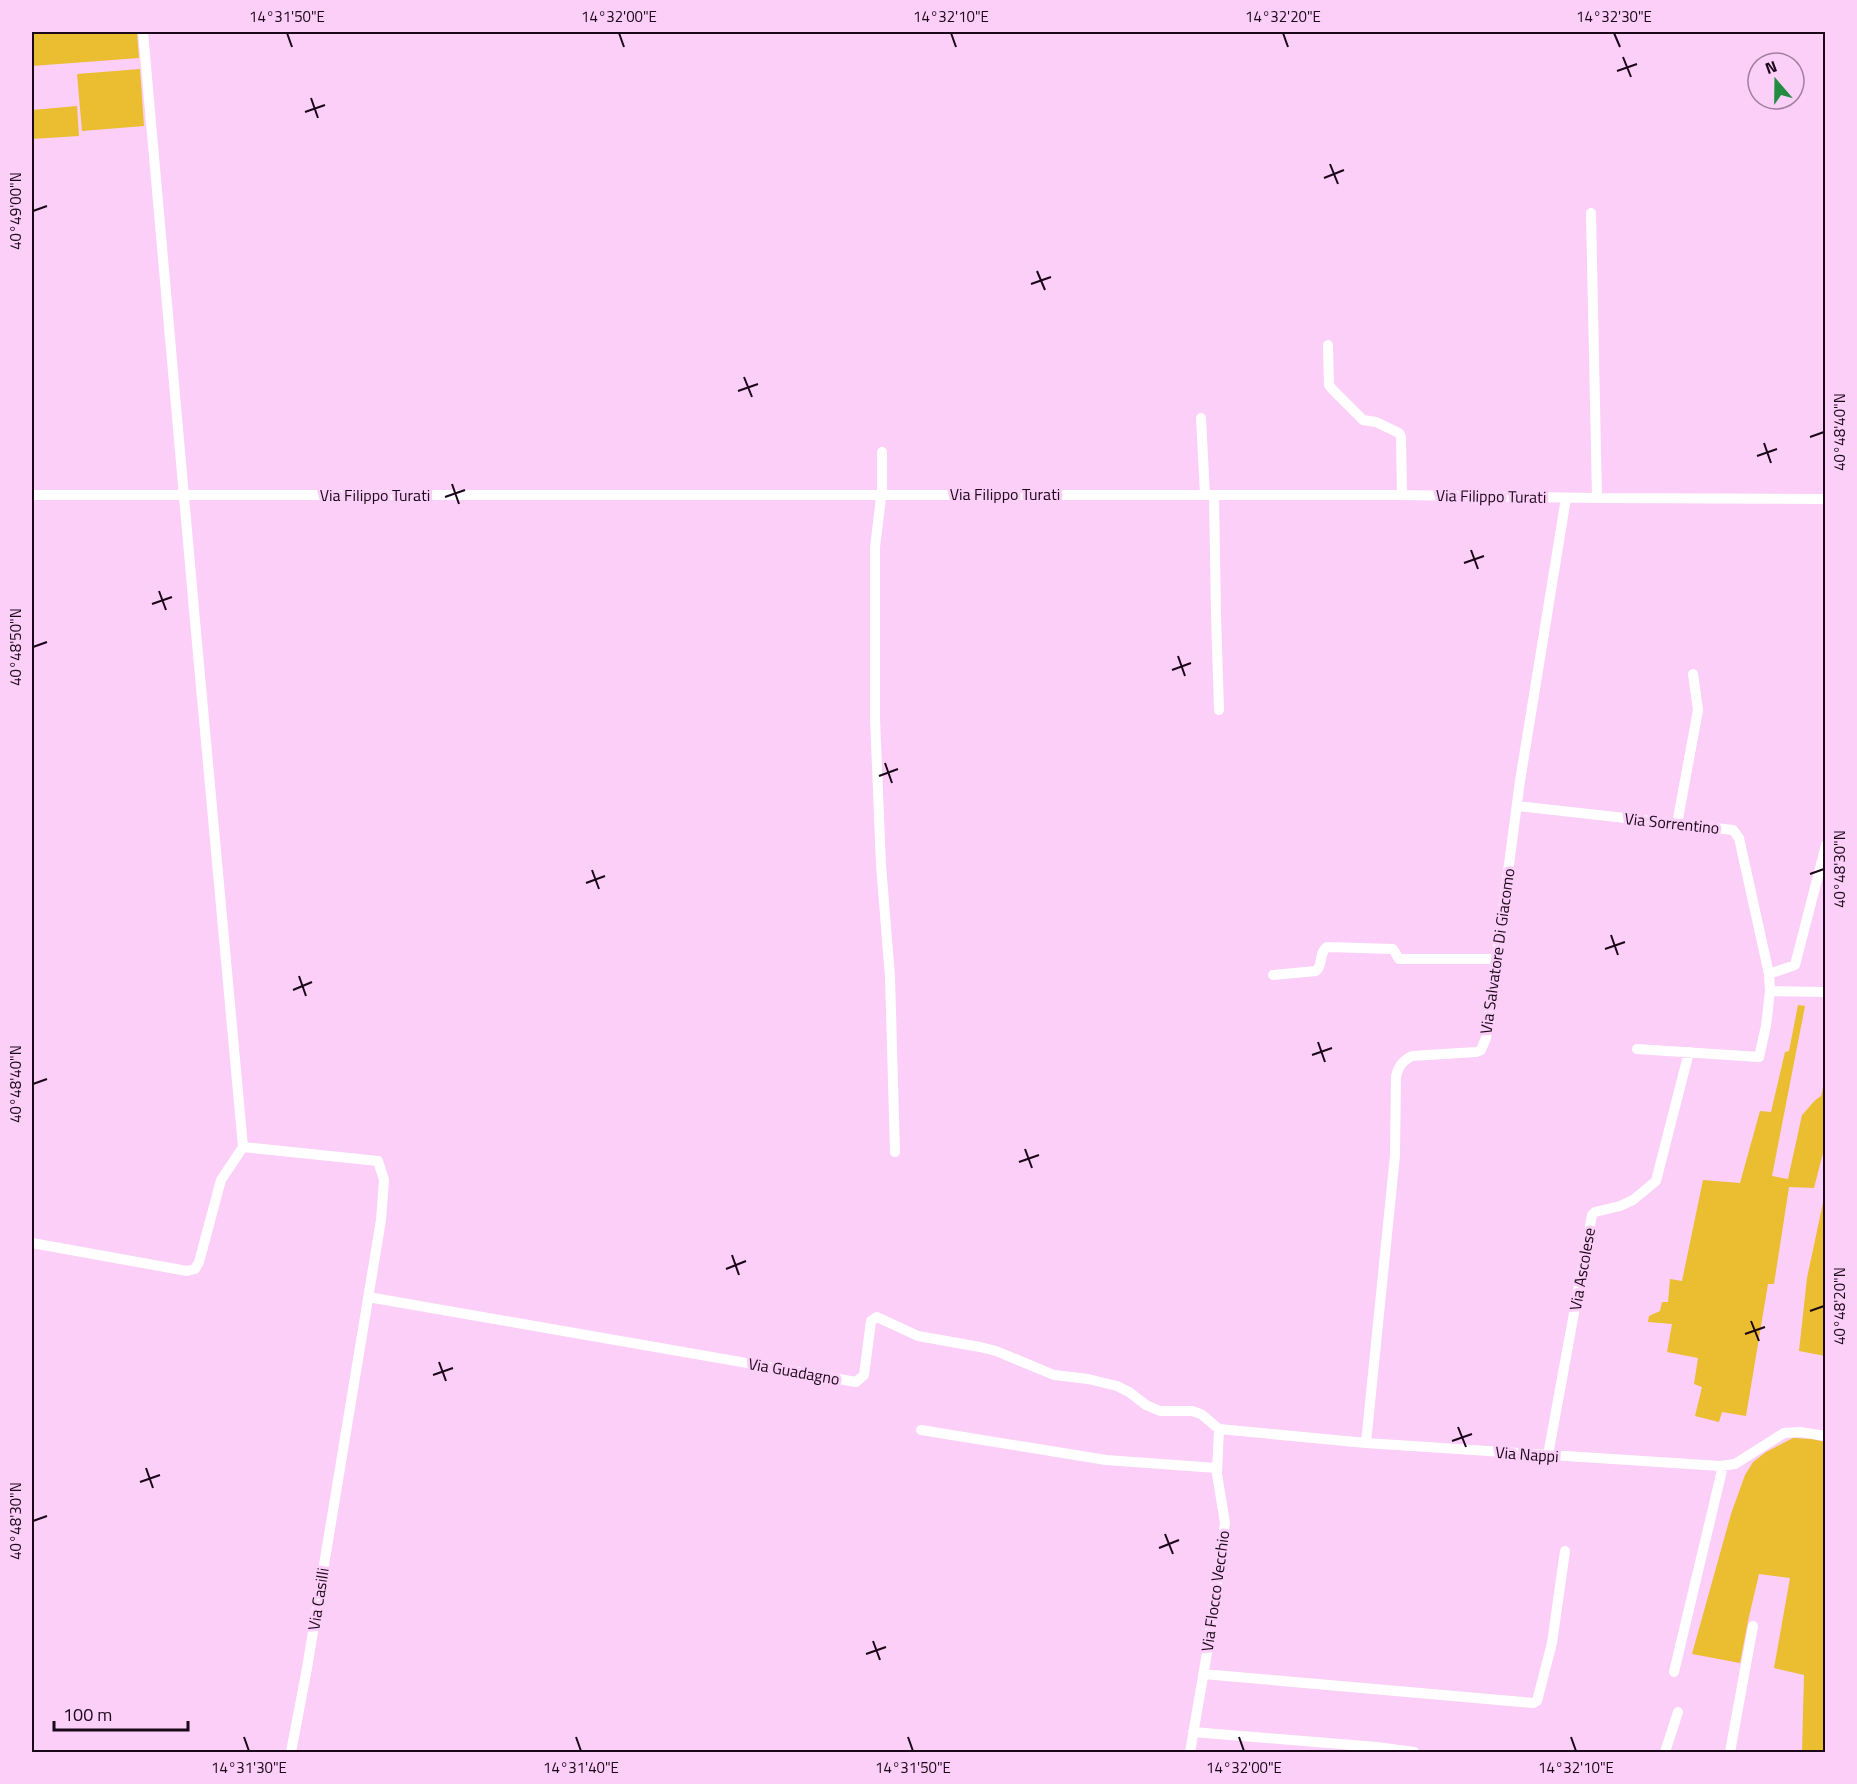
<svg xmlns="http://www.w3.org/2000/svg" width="1857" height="1784" font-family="'Titillium Web',sans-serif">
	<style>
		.green { fill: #ebbd31 }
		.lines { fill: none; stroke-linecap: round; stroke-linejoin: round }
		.minor { stroke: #fff; stroke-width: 10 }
		.ticks { fill: none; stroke: #1a0719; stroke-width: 2 }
		.labels { text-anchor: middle; stroke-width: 6; stroke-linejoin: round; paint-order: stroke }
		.street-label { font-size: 16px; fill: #1a0719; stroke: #fbcff7 }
		.neatline { fill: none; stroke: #1a0719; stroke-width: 2 }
		.ticks-label { font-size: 15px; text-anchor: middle; fill: #1a0719 }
	</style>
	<rect width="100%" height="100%" fill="#fbcff7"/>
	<path class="green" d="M 32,32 L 137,32 L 139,58 L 32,66 Z
		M 140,69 L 144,126 L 82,131 L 77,74 Z
		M 77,106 L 79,136 L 32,139 L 32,110 Z
		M 1798,1005 L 1805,1006 L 1772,1176 L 1788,1179 L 1802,1115 C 1809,1108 1813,1101 1821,1096 L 1825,1079 L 1825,1145 L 1814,1188 L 1789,1187 L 1774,1284 L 1768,1284 L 1746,1416 L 1722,1412 L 1719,1422 L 1695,1416 L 1702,1387 L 1694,1384 L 1698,1358 L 1667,1352 L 1672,1324 L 1648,1322 L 1649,1316 L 1660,1311 L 1662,1302 L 1668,1302 L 1670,1279 L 1682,1281 L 1703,1180 L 1740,1183 L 1760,1111 L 1771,1112 L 1785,1052 L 1789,1051 Z
		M 1825,1193 L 1825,1356 L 1799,1351 L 1807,1278 Z
		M 1793,1438 L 1812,1439 L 1825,1442 L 1826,1732 L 1823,1752 L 1802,1752 L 1804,1675 L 1774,1668 L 1790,1578 L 1759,1574 L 1748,1621 L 1740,1663 L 1692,1654 L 1731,1514 L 1745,1475 L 1753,1462 L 1766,1452 Z"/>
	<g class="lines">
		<path class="minor" d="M 1591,213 L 1597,498
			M 1328,345 L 1329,385 L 1333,390 L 1363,420 L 1376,422 L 1399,433 L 1401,437 L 1402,495
			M 1201,418 L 1205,495
			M 882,452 L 882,490 L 875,547 L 875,718 L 881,865 L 890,977 L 895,1152
			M 32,495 L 1402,495 L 1597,498 L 1826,499
			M 1214,495 L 1216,614 L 1219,710
			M 1517,806 L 1733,830 L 1739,838 L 1769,974 L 1770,991 L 1826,992
			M 1677,824 L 1698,710 L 1693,674
			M 1769,974 L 1795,965 L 1826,845
			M 1273,975 L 1316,971 C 1324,964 1318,953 1327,947 L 1393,949 L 1399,959 L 1496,959
			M 1637,1049 L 1759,1057 L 1766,1026 L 1770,991
			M 243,1147 L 378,1161 L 384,1180 L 381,1220 L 307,1668 L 291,1752
			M 32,1243 L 187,1271 L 195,1269 L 199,1262 L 221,1180 L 243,1147 C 207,776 177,403 143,32
			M 368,1297 L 856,1382 L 864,1375 L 871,1321 L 877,1317 L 918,1336 L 980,1347 L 996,1351 L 1054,1375 L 1088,1379 L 1117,1386 L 1129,1392 L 1146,1405 L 1160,1411 L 1192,1411 L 1201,1414 L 1219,1429
			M 1219,1429 L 1366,1443 L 1720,1466 L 1735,1464 L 1784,1433 L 1800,1432 L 1826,1436
			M 921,1430 L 1106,1460 L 1217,1468
			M 1366,1443 L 1395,1155 L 1396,1076 C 1399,1066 1402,1061 1412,1056 L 1476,1052 L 1481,1050 L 1486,1038 L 1520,781 L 1566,498
			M 1548,1455 L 1592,1215 L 1595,1212 L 1620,1206 L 1633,1200 L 1656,1181 L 1689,1052
			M 1674,1672 L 1723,1466
			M 1203,1674 L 1533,1703 L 1537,1701 L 1552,1643 L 1565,1551
			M 1193,1732 L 1377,1747 L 1414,1752
			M 1190,1752 L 1208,1647 L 1225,1523 L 1217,1474 L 1219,1429
			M 1665,1752 L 1678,1712
			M 1730,1752 L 1753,1626"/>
	</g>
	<path class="ticks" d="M 287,33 L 292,47M 619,33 L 624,47M 951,33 L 956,47M 1283,33 L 1288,47M 1614,33 L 1620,47M 1623,57 L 1631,77M 1617,71 L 1637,64M 311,98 L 318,118M 305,112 L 325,105M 1330,164 L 1338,184M 1324,178 L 1344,170M 33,211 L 47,206M 1037,271 L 1045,290M 1031,284 L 1051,277M 744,377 L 752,397M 738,391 L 758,384M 1810,437 L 1824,432M 1764,443 L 1771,463M 1757,456 L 1777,449M 452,484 L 459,504M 445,497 L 465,490M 1471,550 L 1478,569M 1464,563 L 1484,556M 159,591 L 166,610M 152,604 L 172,597M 33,647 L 47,642M 1178,656 L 1185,676M 1172,670 L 1191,663M 885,763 L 892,783M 879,776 L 898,769M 592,870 L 599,889M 1810,874 L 1824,869M 586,883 L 605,876M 1611,935 L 1618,955M 1605,949 L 1625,942M 299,976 L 306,996M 293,990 L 312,982M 1318,1042 L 1325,1062M 1312,1055 L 1332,1048M 33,1084 L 47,1079M 1025,1149 L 1032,1168M 1019,1162 L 1039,1155M 732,1255 L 739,1275M 726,1269 L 746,1261M 1810,1311 L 1824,1306M 1751,1321 L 1759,1341M 1745,1334 L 1765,1327M 439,1362 L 446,1381M 433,1375 L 453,1368M 1458,1427 L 1466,1447M 1452,1441 L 1472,1434M 146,1468 L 153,1488M 140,1482 L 160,1475M 33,1521 L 47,1516M 1165,1534 L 1173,1554M 1159,1548 L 1179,1540M 873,1641 L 880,1660M 866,1654 L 886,1647M 244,1737 L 249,1751M 576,1737 L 581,1751M 908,1737 L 913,1751M 1239,1737 L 1244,1751M 1571,1737 L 1576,1751"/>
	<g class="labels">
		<g class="street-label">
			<text x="1005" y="500">Via Filippo Turati</text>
			<text x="375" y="501">Via Filippo Turati</text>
			<text transform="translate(1491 496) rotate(1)" y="6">Via Filippo Turati</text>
			<text transform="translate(1672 823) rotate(6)" y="6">Via Sorrentino</text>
			<text transform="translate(1497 951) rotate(-82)" y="6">Via Salvatore Di Giacomo</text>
			<text transform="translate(1582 1269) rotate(-80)" y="6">Via Ascolese</text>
			<text transform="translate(794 1371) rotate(10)" y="6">Via Guadagno</text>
			<text transform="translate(1527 1454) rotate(4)" y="6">Via Nappi</text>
			<text transform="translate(1215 1591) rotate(-82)" y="6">Via Flocco Vecchio</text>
			<text transform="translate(318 1599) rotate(-81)" y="6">Via Casilli</text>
		</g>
	</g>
	<rect width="1857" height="1784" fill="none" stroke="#fbcff7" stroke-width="66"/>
	<g transform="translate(1776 81) rotate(340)"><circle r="28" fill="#fbcff7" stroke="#a17f9e" stroke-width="1.5"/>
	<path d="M0-4.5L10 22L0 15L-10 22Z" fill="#228c43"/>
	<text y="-9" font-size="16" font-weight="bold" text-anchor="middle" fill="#1a0719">N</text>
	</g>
	<path d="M54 1721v9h134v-9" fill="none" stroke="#1a0719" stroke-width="3"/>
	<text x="63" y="1721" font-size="18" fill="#1a0719" stroke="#fbcff7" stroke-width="4.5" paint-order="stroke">100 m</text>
	<rect x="33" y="33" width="1791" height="1718" class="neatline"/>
	<g class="ticks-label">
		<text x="287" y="22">14°31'50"E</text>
		<text x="619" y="22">14°32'00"E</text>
		<text x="951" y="22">14°32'10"E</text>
		<text x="1283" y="22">14°32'20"E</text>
		<text x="1614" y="22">14°32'30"E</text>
		<text transform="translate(16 211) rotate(-90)" y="5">40°49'00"N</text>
		<text transform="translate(1840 432) rotate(-90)" y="5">40°48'40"N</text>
		<text transform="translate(16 647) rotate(-90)" y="5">40°48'50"N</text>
		<text transform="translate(1840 869) rotate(-90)" y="5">40°48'30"N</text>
		<text transform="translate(16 1084) rotate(-90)" y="5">40°48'40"N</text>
		<text transform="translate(1840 1306) rotate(-90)" y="5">40°48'20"N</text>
		<text transform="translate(16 1521) rotate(-90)" y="5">40°48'30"N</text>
		<text x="249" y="1773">14°31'30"E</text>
		<text x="581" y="1773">14°31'40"E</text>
		<text x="913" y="1773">14°31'50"E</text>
		<text x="1244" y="1773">14°32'00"E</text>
		<text x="1576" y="1773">14°32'10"E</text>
	</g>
</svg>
